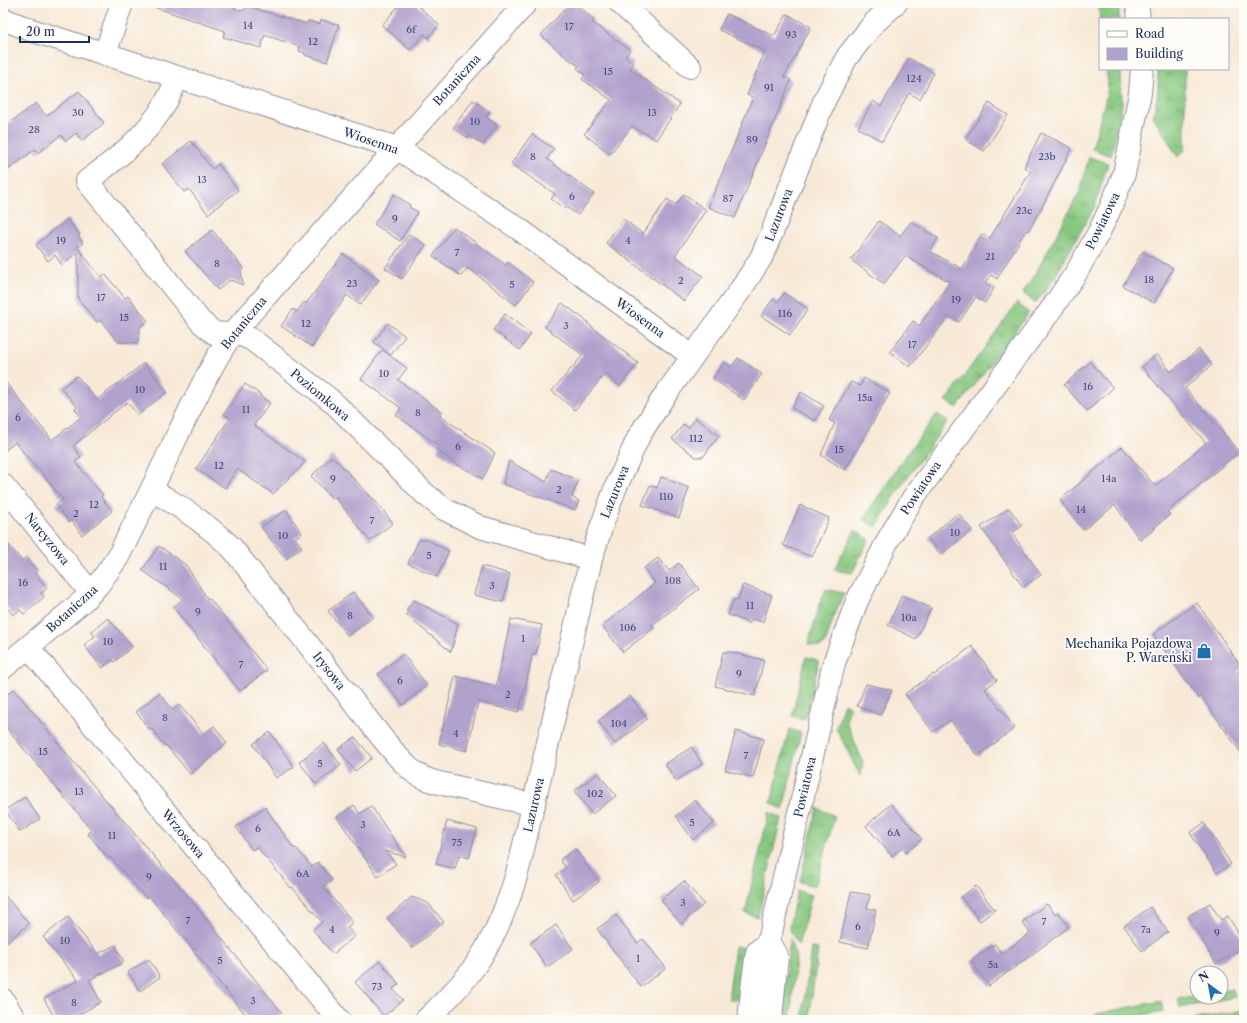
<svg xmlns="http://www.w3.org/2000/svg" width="1247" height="1023" font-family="'Libre Caslon Text',serif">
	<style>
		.grass { fill: url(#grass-tufts); stroke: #517b6e }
		.building { fill: #b1a2cd }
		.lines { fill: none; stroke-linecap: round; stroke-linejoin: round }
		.minor-casing { stroke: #8a8c9a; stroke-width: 24 }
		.minor { stroke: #fff; stroke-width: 22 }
		.labels { text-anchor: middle; stroke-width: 3.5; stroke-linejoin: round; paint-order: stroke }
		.number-label { font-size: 10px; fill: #404c7a }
		.street-label { font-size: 12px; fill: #1b2f5e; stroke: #fdfcf7 }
		.poi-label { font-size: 12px; fill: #1b2f5e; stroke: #fdfcf7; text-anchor: end }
	</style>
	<defs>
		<pattern id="grass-tufts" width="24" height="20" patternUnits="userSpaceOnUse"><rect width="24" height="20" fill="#87c77f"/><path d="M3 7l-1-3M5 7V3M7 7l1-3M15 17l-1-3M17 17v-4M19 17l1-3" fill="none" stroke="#6ea26b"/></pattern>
	</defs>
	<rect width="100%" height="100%" fill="#fdfcf7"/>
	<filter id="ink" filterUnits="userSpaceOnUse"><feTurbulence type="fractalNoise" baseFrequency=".025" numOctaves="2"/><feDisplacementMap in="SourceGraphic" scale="8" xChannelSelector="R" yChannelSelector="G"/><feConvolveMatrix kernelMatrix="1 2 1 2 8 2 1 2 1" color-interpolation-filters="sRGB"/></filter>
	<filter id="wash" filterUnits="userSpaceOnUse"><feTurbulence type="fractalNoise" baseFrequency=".012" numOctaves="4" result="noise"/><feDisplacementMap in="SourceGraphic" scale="16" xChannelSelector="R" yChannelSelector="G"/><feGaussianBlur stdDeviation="0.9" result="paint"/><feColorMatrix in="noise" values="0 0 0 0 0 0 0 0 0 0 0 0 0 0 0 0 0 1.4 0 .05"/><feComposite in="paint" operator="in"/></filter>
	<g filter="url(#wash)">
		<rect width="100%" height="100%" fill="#f8e9d7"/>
		<path class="grass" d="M 1098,3 L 1119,3 L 1119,19 L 1100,19 Z
			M 1106,69 L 1121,69 L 1122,104 L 1111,156 L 1092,149 L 1107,94 L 1108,83 Z
			M 1158,69 L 1185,69 L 1185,150 L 1178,157 L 1153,116 L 1158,93 Z
			M 1089,157 L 1108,163 L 1095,206 L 1052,282 L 1035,303 L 1023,293 L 1038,269 L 1080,191 Z
			M 1017,303 L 1029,313 L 957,408 L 946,401 Z
			M 937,414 L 948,421 L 901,486 L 876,527 L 863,519 L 904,458 Z
			M 855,530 L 869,539 L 852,573 L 834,570 Z
			M 826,589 L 844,593 L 835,613 L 825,644 L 820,647 L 808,644 L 820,603 Z
			M 806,657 L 815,659 L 819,662 L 806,716 L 804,719 L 792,716 Z
			M 844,703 L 850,707 L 846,721 L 863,762 L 860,776 L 836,728 Z
			M 789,729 L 801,733 L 783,809 L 771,803 Z
			M 817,808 L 835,816 L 815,886 L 800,882 Z
			M 769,812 L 781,818 L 758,917 L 745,913 Z
			M 797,891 L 812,895 L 798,945 L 789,927 Z
			M 790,939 L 796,958 L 790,1020 L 780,1020 Z
			M 735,946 L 745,948 L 748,951 L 742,995 L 737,1000 L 728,1000 Z
			M 811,948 L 818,949 L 809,1020 L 802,1020 Z
			M 1233,989 L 1235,997 L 1180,1008 L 1178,999 L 1197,995 L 1197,997 L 1221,997 L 1221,991 Z
			M 1161,1001 L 1163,1011 L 1117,1020 L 1096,1020 L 1095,1014 Z
			M 1244,1010 L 1244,1020 L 1191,1020 Z"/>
		<g id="blocks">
			<path class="building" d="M 152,3 L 216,3 L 244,11 L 246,6 L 307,24 L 308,21 L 320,24 L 321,20 L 339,25 L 327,62 L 305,55 L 305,53 L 299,51 L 300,47 L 265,35 L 261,48 L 223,37 L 225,31 L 151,6 Z
				M 401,3 L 415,3 L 439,25 L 428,38 L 424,34 L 410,50 L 382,25 Z
				M 570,3 L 576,3 L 594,20 L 592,22 L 630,50 L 625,57 L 634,63 L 630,69 L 680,104 L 656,140 L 644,132 L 643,133 L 632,126 L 610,154 L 584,134 L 611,100 L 582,79 L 585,75 L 577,68 L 579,66 L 562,54 L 541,35 Z
				M 727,14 L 774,36 L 787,14 L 811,27 L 784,77 L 791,80 L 735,218 L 708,207 L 727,162 L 753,97 L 747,95 L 765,51 L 719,30 Z
				M 909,58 L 934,73 L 920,99 L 909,93 L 882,141 L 858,128 L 873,101 L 881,106 Z
				M 79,91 L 104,123 L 82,141 L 76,133 L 66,141 L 61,135 L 38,153 L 35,149 L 3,174 L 3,128 L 36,103 L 46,116 Z
				M 473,100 L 490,112 L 486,117 L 497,125 L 483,145 L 470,136 L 468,138 L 453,128 Z
				M 989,103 L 1008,115 L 984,151 L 965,139 Z
				M 1041,133 L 1072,148 L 1042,207 L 1028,231 L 1026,230 L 997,279 L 991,275 L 985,283 L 994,288 L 985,303 L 976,297 L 959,322 L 949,316 L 910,367 L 890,352 L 913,321 L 919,326 L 950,282 L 905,256 L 884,284 L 851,260 L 879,221 L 900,236 L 911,222 L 938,238 L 930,251 L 962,269 L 982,234 L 990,238 L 1031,171 L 1024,167 Z
				M 532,134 L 554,149 L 547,159 L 594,194 L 578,215 L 566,207 L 565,209 L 551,199 L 555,194 L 511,164 Z
				M 191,141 L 212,169 L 218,164 L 238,190 L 208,214 L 189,189 L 184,192 L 162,164 Z
				M 394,194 L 410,205 L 409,207 L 418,212 L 400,241 L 374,224 Z
				M 684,194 L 706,210 L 675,256 L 703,276 L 684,301 L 606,243 L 623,219 L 643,234 L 667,199 L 676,205 Z
				M 67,219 L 80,235 L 78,237 L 83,243 L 77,247 L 101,277 L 105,274 L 125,298 L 128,296 L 148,321 L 140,327 L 138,343 L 118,342 L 100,320 L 97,322 L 78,299 L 78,252 L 62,265 L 55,255 L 48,261 L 36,245 Z
				M 454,227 L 506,265 L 508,262 L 533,282 L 516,305 L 468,268 L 461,276 L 433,256 Z
				M 212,230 L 244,269 L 241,271 L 243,285 L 230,280 L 218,290 L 185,251 Z
				M 409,234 L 426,245 L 402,279 L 385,268 Z
				M 1142,252 L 1173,268 L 1154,303 L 1123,286 Z
				M 343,254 L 379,280 L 360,305 L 347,295 L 312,347 L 281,326 L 293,309 L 297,312 L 304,302 L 306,304 Z
				M 784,293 L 808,309 L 790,335 L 761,316 L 773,299 L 778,302 Z
				M 562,303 L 588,322 L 587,323 L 638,363 L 620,386 L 605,374 L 575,410 L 552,391 L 583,355 L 545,327 Z
				M 505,314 L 531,334 L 520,350 L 493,330 Z
				M 388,323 L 405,336 L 391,355 L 374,342 Z
				M 1199,349 L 1212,365 L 1185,388 L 1239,452 L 1167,512 L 1170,514 L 1154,528 L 1155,529 L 1140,540 L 1115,505 L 1083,530 L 1060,500 L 1122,447 L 1155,486 L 1206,443 L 1142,367 L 1157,354 L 1171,372 Z
				M 382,350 L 407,368 L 398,380 L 442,412 L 440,416 L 495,453 L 483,479 L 455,463 L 437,450 L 439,446 L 396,415 L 401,408 L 361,379 Z
				M 738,358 L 762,374 L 744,400 L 713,379 L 724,362 L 731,367 Z
				M 1090,362 L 1113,388 L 1087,411 L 1064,385 Z
				M 144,363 L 167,392 L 138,415 L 127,402 L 73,446 L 81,457 L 75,462 L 103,495 L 101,497 L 112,511 L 82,535 L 71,520 L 69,522 L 56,505 L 63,500 L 38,468 L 37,469 L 15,442 L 3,452 L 3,379 L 52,440 L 81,417 L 75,409 L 77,407 L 61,388 L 77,376 L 97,400 Z
				M 864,378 L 890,393 L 845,470 L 821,455 L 835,423 L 829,420 L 851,382 L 860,386 Z
				M 245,384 L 261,395 L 260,396 L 270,403 L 254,425 L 305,462 L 273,494 L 237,469 L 225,488 L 196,469 L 230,418 L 224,414 Z
				M 801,392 L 824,406 L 815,421 L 792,408 Z
				M 696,418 L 719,436 L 703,457 L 696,457 L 672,439 L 684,424 L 688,428 Z
				M 332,456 L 372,498 L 373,498 L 393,523 L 370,541 L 335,497 L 333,499 L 311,476 Z
				M 509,461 L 546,482 L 551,469 L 578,480 L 572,497 L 579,501 L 575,510 L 503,484 Z
				M 661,477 L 689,488 L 679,518 L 642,505 L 650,485 L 657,488 Z
				M 800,505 L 829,518 L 812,557 L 783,545 Z
				M 1009,508 L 1022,526 L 1012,533 L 1041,575 L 1023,587 L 981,527 Z
				M 286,510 L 302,533 L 295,538 L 302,547 L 286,559 L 261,527 Z
				M 958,513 L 972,530 L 941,555 L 928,538 Z
				M 3,538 L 22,561 L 26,557 L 37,571 L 35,573 L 47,588 L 41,593 L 44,597 L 24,614 L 20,610 L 13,615 L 3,603 Z
				M 419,540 L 427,540 L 449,551 L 437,577 L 408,563 Z
				M 159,546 L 186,565 L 208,600 L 210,599 L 267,670 L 240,691 L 196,636 L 173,607 L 183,599 L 142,570 Z
				M 658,558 L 669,571 L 679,563 L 699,589 L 652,625 L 654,628 L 623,652 L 602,626 L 655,583 L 644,568 Z
				M 482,566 L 510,574 L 503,602 L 474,595 Z
				M 743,585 L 772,595 L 763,622 L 752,619 L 750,623 L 728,615 L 734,599 L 738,600 Z
				M 353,592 L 373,617 L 348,636 L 328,611 Z
				M 902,595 L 931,608 L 916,639 L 888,625 Z
				M 414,600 L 458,624 L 451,652 L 407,616 L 407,609 Z
				M 1197,603 L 1242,668 L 1237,672 L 1244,682 L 1244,757 L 1201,696 L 1199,699 L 1153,634 Z
				M 108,618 L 132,647 L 114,662 L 112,660 L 102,668 L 84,645 L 95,636 L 91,632 Z
				M 511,619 L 542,625 L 536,654 L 533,653 L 519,712 L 478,702 L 467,751 L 439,744 L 455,676 L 496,686 Z
				M 972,646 L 997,680 L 985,689 L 1015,728 L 978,756 L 950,720 L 933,732 L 905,694 L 933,674 L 934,675 Z
				M 723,652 L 730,652 L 764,660 L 755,696 L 715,686 Z
				M 403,654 L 427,685 L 403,705 L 378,674 Z
				M 866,684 L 892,690 L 880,715 L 857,706 Z
				M 14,689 L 76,765 L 186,894 L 282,1013 L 273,1020 L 250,1020 L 149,896 L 146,898 L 111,858 L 109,859 L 88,834 L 92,830 L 3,724 L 3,698 Z
				M 159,693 L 173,710 L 179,705 L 204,734 L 214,726 L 227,743 L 190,774 L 166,745 L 165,746 L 152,729 L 150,730 L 136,712 Z
				M 630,696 L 647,719 L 615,744 L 598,721 Z
				M 736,731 L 764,739 L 753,778 L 725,770 Z
				M 270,732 L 294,767 L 276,778 L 253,744 Z
				M 355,737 L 372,758 L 355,771 L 338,749 Z
				M 324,743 L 341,765 L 316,784 L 299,762 Z
				M 692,747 L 702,764 L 676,781 L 665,764 Z
				M 598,773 L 616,796 L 592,814 L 574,791 Z
				M 25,797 L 40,819 L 20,832 L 5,810 Z
				M 695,800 L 714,823 L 693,840 L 676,816 Z
				M 891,804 L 922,839 L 906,853 L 901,848 L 892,856 L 866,826 Z
				M 354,805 L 360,814 L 371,806 L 406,857 L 385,851 L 396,864 L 378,877 L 337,817 Z
				M 265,807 L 294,849 L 296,848 L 312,867 L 318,862 L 332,880 L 323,887 L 353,922 L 347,927 L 355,936 L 333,954 L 313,930 L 322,922 L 292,887 L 291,888 L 257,847 L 252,850 L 236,827 Z
				M 447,821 L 477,829 L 469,858 L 459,855 L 455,869 L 436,864 Z
				M 1204,823 L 1231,864 L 1217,873 L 1190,833 Z
				M 575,849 L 599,882 L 573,900 L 556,875 L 566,868 L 560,860 Z
				M 684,881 L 704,904 L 681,924 L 661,900 Z
				M 976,886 L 995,910 L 980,921 L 961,897 Z
				M 851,892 L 870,895 L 867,908 L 876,910 L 868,948 L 840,942 Z
				M 3,893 L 29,924 L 3,945 Z
				M 412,897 L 428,903 L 444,922 L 412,948 L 387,918 Z
				M 1210,903 L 1221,920 L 1228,916 L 1244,943 L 1244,947 L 1216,964 L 1188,916 Z
				M 1047,904 L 1055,914 L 1058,912 L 1069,927 L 989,986 L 971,961 L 995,944 L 1002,954 L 1030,933 L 1022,922 Z
				M 1150,907 L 1168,932 L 1142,951 L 1124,926 Z
				M 616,915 L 637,943 L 643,939 L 666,968 L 641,987 L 597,929 Z
				M 68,917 L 98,954 L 115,945 L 124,962 L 89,980 L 101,1002 L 69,1020 L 56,1020 L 44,999 L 78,980 L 43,937 Z
				M 556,925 L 573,949 L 547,967 L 530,943 Z
				M 149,959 L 160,977 L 140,991 L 128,972 Z
				M 380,961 L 399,984 L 393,989 L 403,1000 L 384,1016 L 355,982 Z"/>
		</g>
	</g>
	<g filter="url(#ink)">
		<use href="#blocks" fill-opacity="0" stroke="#8a8c9a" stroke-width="1"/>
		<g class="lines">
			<g class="minor-casing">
				<path id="minor" d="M 620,3 L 690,67
					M 1137,3 L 1139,19
					M 3,19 L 31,30 L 397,148 L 519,229 L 692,356
					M 105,54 L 122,3
					M 177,77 C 163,122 124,154 87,181 L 201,322 L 214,333 L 241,335 L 251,339 L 328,398 L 336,405 L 425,494 L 444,509 L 480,527 L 591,559
					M 3,485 L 91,593
					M 151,490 C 181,506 208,525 232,548 L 383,739 L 399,758 L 408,767 L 415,773 L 424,778 L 435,782 L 534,805
					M 28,647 L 339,1020
					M 3,668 L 83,601 L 98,585 L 118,557 C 138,517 158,477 177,436 C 194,402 210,366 232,334 L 526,3
					M 769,941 L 777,956 L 771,1020
					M 3,1000 L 15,1020
					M 426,1020 C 441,1005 457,990 470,973 C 494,941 510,901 520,862 L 591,559 L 602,525 L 615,489 L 639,436 L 663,398 L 741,289 L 761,258 L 773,230 L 825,99 L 847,57 L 874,23 L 896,3
					M 749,1020 L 753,980 L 757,952 L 769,941 L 834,663 L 857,601 L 889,538 L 913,498 L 1050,311 L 1076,273 L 1099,232 L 1110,209 L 1124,174 L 1128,155 L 1140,93 L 1142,69"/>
			</g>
			<use href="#minor" class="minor"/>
		</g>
	</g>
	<defs>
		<g id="shop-bare" transform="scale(1.2)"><path d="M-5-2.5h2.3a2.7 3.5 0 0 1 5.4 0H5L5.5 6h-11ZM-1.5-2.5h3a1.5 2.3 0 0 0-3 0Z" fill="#1f6fb2" stroke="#fdfcf7" stroke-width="2.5" paint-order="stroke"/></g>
	</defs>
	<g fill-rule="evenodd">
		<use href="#shop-bare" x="1204" y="651"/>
	</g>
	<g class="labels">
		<g class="number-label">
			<text x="248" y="29">14</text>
			<text x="569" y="30">17</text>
			<text x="411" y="33">6f</text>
			<text x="791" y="38">93</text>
			<text x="313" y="45">12</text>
			<text x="608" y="75">15</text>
			<text x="914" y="82">124</text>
			<text x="769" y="91">91</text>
			<text x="78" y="116">30</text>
			<text x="652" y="116">13</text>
			<text x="475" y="125">10</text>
			<text x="34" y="133">28</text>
			<text x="752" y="143">89</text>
			<text x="533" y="160">8</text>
			<text x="1047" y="160">23b</text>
			<text x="202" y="183">13</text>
			<text x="572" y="200">6</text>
			<text x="728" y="202">87</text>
			<text x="1024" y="214">23c</text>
			<text x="395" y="222">9</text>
			<text x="61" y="244">19</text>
			<text x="628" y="244">4</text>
			<text x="457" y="256">7</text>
			<text x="990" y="260">21</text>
			<text x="217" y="267">8</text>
			<text x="1149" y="283">18</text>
			<text x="681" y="284">2</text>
			<text x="352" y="287">23</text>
			<text x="512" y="288">5</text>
			<text x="101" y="301">17</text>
			<text x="956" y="303">19</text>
			<text x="785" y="317">116</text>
			<text x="124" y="321">15</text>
			<text x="306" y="327">12</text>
			<text x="566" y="329">3</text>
			<text x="912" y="348">17</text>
			<text x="384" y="377">10</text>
			<text x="1088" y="390">16</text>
			<text x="140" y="393">10</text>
			<text x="865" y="401">15a</text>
			<text x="246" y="413">11</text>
			<text x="418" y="416">8</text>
			<text x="18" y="421">6</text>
			<text x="696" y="442">112</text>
			<text x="458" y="450">6</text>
			<text x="839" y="453">15</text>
			<text x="219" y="469">12</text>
			<text x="333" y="482">9</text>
			<text x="1109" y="482">14a</text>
			<text x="559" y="493">2</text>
			<text x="666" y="500">110</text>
			<text x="94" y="508">12</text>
			<text x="1081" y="513">14</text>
			<text x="76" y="517">2</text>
			<text x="372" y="524">7</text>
			<text x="955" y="536">10</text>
			<text x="283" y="539">10</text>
			<text x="429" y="559">5</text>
			<text x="163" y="570">11</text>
			<text x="673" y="584">108</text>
			<text x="23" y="586">16</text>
			<text x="492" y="589">3</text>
			<text x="750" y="609">11</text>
			<text x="198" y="615">9</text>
			<text x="350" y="619">8</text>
			<text x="909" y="621">10a</text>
			<text x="628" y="631">106</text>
			<text x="523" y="642">1</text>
			<text x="108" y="645">10</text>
			<text x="241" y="668">7</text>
			<text x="739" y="677">9</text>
			<text x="400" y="684">6</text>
			<text x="508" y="698">2</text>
			<text x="165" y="721">8</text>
			<text x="619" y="727">104</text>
			<text x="456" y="737">4</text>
			<text x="43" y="755">15</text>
			<text x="746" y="759">7</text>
			<text x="320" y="767">5</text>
			<text x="79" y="795">13</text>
			<text x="595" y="797">102</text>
			<text x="692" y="826">5</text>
			<text x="363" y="828">3</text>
			<text x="258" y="832">6</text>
			<text x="894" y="836">6A</text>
			<text x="112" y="839">11</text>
			<text x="457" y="846">75</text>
			<text x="303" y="877">6A</text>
			<text x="149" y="880">9</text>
			<text x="683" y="906">3</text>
			<text x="188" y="924">7</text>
			<text x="1044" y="925">7</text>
			<text x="858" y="930">6</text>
			<text x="332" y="933">4</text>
			<text x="1146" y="933">7a</text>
			<text x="1217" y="936">9</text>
			<text x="65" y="944">10</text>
			<text x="638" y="962">1</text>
			<text x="220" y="964">5</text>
			<text x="993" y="968">5a</text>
			<text x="377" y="990">73</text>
			<text x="253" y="1004">3</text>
			<text x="74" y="1006">8</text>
		</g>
		<g class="street-label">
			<text transform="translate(457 80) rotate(-48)" y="4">Botaniczna</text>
			<text transform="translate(371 141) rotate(19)" y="4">Wiosenna</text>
			<text transform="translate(779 215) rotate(-69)" y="4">Lazurowa</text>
			<text transform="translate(1103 221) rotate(-64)" y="4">Powiatowa</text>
			<text transform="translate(640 318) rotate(36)" y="4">Wiosenna</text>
			<text transform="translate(244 323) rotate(-51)" y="4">Botaniczna</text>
			<text transform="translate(320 395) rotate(40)" y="4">Poziomkowa</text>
			<text transform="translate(921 488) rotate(-56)" y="4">Powiatowa</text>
			<text transform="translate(615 492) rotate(-68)" y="4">Lazurowa</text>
			<text transform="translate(47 539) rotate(51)" y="4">Narcyzowa</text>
			<text transform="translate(72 609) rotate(-42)" y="4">Botaniczna</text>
			<text transform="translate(329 671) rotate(52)" y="4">Irysowa</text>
			<text transform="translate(805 787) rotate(-77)" y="4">Powiatowa</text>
			<text transform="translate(534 805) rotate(-77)" y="4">Lazurowa</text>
			<text transform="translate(183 834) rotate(50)" y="4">Wrzosowa</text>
		</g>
		<g class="poi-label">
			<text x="1192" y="648">Mechanika Pojazdowa<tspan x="1192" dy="14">P. Wareński</tspan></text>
		</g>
	</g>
	<rect width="1247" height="1023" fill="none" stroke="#fdfcf7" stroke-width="16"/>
	<rect x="1099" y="18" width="130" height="52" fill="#fdfcf7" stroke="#a3aaba"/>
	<rect x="1107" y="31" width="20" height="6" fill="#ffffff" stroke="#a3aaba"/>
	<text x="1135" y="38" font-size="12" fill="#1b2f5e">Road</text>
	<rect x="1107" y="48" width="20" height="12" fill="#b1a2cd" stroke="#a3aaba"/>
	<text x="1135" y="58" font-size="12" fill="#1b2f5e">Building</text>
	<g transform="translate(1209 985) rotate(328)"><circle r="19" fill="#fdfcf7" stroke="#a3aaba"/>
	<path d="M0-3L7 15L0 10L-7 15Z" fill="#1f6fb2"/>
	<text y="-6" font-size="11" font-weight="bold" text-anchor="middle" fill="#1b2f5e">N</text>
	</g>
	<path d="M20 36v6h69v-6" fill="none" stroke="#1b2f5e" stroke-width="2"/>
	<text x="26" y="36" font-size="12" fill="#1b2f5e" stroke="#fdfcf7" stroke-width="3" paint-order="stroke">20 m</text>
</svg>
